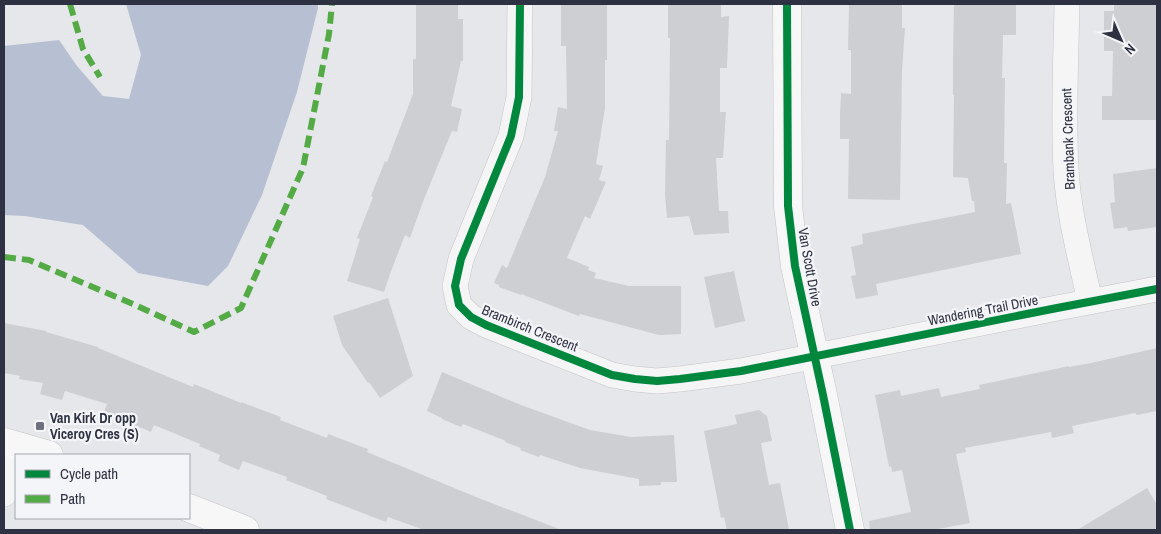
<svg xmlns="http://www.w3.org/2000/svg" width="1161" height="534" font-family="'Archivo Narrow',sans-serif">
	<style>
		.water { fill: #b7bfd2 }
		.building { fill: #cecfd2 }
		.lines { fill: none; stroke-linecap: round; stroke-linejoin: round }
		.street-casing { stroke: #c4c5c8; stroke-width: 26 }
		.secondary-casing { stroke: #c4c5c8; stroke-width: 29 }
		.street { stroke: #f5f5f6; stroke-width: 25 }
		.secondary { stroke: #f7f7f8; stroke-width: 28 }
		.quiet { stroke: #54ab46; stroke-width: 6; stroke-dasharray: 12 6; stroke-linecap: butt }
		.cycleway-casing { stroke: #f4f5f8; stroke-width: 11 }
		.cycleway { stroke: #00873e; stroke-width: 8 }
		.poi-dot { fill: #6e717c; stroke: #f4f5f8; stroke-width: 2 }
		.labels { text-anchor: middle; stroke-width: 4.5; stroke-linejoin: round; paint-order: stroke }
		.street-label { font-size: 14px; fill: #2e3141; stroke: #f4f5f8 }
		.poi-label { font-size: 14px; font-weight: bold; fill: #2e3141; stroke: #f4f5f8; text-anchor: start }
	</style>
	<rect width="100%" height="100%" fill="#e5e7ea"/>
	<path class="water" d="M 126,4 L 318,4 L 318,8 L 297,92 L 262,195 L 228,266 L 208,286 L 138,273 L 83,225 L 25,216 L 4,215 L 4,46 L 59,40 L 77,66 L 103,96 L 129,99 L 141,55 Z"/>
	<path class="building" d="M 416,4 L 458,4 L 458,19 L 463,19 L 463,61 L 461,61 L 451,106 L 462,109 L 457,132 L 452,131 L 424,199 L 410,238 L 405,235 L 390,274 L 384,292 L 347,281 L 360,239 L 357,238 L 373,197 L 371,196 L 385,161 L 387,162 L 413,94 L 413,59 L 416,59 Z
		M 561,4 L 607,4 L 607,60 L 605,60 L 605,108 L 596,164 L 603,166 L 599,180 L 606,182 L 590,219 L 585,216 L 567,258 L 589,267 L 588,270 L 596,273 L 594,278 L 629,286 L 681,286 L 681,334 L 659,335 L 580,314 L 579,316 L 521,294 L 521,295 L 499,287 L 499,285 L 494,283 L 502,265 L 507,268 L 545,177 L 558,131 L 554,131 L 558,107 L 567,109 L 566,46 L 561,46 Z
		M 668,4 L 721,4 L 721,17 L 729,16 L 727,68 L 720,68 L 720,112 L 726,112 L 723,158 L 716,158 L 719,211 L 728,211 L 729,233 L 694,235 L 689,216 L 667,218 L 665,193 L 666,140 L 669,140 L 670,38 L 668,38 Z
		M 849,4 L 902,4 L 902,28 L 905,28 L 902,71 L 900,200 L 848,199 L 849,139 L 840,139 L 840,115 L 841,93 L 851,94 L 851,50 L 848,50 Z
		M 954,4 L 1016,4 L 1016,35 L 1003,35 L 1002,78 L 1005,78 L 1004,163 L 1007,163 L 1006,204 L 1011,203 L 1021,254 L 876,284 L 878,295 L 856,299 L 851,276 L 856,275 L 851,247 L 863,244 L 862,234 L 975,212 L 974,201 L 972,201 L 968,178 L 953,177 L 954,95 L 953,95 L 953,57 Z
		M 1114,4 L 1157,4 L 1157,120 L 1102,120 L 1102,96 L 1112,96 L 1113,51 L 1104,51 L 1104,11 L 1114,11 Z
		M 1157,168 L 1157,227 L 1128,231 L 1127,227 L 1114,229 L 1110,203 L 1115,202 L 1113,174 Z
		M 734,271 L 745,321 L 715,328 L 704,277 Z
		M 388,298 L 413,376 L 380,398 L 369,382 L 368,383 L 342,345 L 333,316 Z
		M 4,323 L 46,331 L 46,332 L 98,347 L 98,348 L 193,387 L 194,384 L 241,403 L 241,402 L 281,417 L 280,420 L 327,438 L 328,434 L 368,449 L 367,452 L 476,497 L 559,529 L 558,530 L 424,530 L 388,517 L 386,522 L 326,499 L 327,496 L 286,480 L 287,477 L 243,461 L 239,470 L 218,461 L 220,455 L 199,446 L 200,444 L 154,425 L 151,432 L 104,412 L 107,404 L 65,391 L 62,400 L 40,394 L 43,383 L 19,379 L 20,376 L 4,373 Z
		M 1157,348 L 1157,411 L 1137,415 L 1135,413 L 1072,426 L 1074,433 L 1052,438 L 1051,432 L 965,448 L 966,452 L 956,454 L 970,523 L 933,530 L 870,530 L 869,521 L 911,512 L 902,470 L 892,472 L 891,466 L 889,467 L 875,395 L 900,390 L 901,396 L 939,388 L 941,397 L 980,389 L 979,385 L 1069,366 L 1069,367 L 1091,363 Z
		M 442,372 L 521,405 L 590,430 L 631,437 L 674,435 L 677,482 L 661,482 L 661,485 L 639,486 L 639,479 L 580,468 L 540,455 L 539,457 L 520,450 L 521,448 L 505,442 L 506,441 L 463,424 L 461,427 L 442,419 L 442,418 L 427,411 Z
		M 759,410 L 767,416 L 772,441 L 761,443 L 769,485 L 780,483 L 789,530 L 727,530 L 724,517 L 721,518 L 704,431 L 737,424 L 735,415 Z
		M 1147,488 L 1157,505 L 1157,530 L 1077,530 Z"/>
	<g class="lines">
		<g class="street-casing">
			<path id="street" d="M 520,4 L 519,97 L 511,136 L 461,259 L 455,286 L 459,305 L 471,317 L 486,325 L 612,375 L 635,379 L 657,381 L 680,379 L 741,371 L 1057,308 L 1157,289
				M 1067,4 C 1066,59 1063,114 1066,169 C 1068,212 1081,259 1090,302
				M 4,494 L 18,445"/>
		</g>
		<g class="secondary-casing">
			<path id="secondary" d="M 787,4 L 788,206 L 795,266 L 823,395 L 850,530
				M 4,442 L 49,455
				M 189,508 L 245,530"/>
		</g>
		<use href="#street" class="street"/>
		<use href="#secondary" class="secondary"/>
		<path class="quiet" d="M 70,4 L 83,49 L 100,77
			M 4,257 L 29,260 L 133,304 L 194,332 L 241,308 L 303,168 L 329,34 L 332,4"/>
		<g class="cycleway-casing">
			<path id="cycleway" d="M 520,4 L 519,97 L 511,136 L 461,259 L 455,286 L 459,305 L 471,317 L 486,325 L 612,375 L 635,379 L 657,381 L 680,379 L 741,371 L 1057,308 L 1157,289
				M 787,4 L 788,206 L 795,266 L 823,395 L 850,530"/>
		</g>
		<use href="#cycleway" class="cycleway"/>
	</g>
	<rect class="poi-dot" x="35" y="421" width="10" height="10" rx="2.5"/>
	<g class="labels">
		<g class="street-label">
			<text transform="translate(1068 139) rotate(-92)" y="5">Brambank Crescent</text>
			<text transform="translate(810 267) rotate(80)" y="5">Van Scott Drive</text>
			<text transform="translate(983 310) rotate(-11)" y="5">Wandering Trail Drive</text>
			<text transform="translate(530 328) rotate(22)" y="5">Brambirch Crescent</text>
		</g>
		<g class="poi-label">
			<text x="50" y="423">Van Kirk Dr opp<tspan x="50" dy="16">Viceroy Cres (S)</tspan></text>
		</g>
	</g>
	<rect width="1161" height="534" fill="none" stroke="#2e3141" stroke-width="10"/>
	<rect x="15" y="454" width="175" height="65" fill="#f4f5f8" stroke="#a5a7af"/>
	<rect x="25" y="470" width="25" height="8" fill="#00873e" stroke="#a5a7af"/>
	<text x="60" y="479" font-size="15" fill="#2e3141">Cycle path</text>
	<rect x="25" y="495" width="25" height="8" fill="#54ab46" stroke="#a5a7af"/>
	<text x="60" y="504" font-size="15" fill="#2e3141">Path</text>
	<g transform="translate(1121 40) rotate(135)" stroke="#f4f5f8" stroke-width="4" paint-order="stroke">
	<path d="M0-4L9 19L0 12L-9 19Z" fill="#2e3141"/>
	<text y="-8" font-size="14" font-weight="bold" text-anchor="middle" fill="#2e3141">N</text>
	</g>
</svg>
